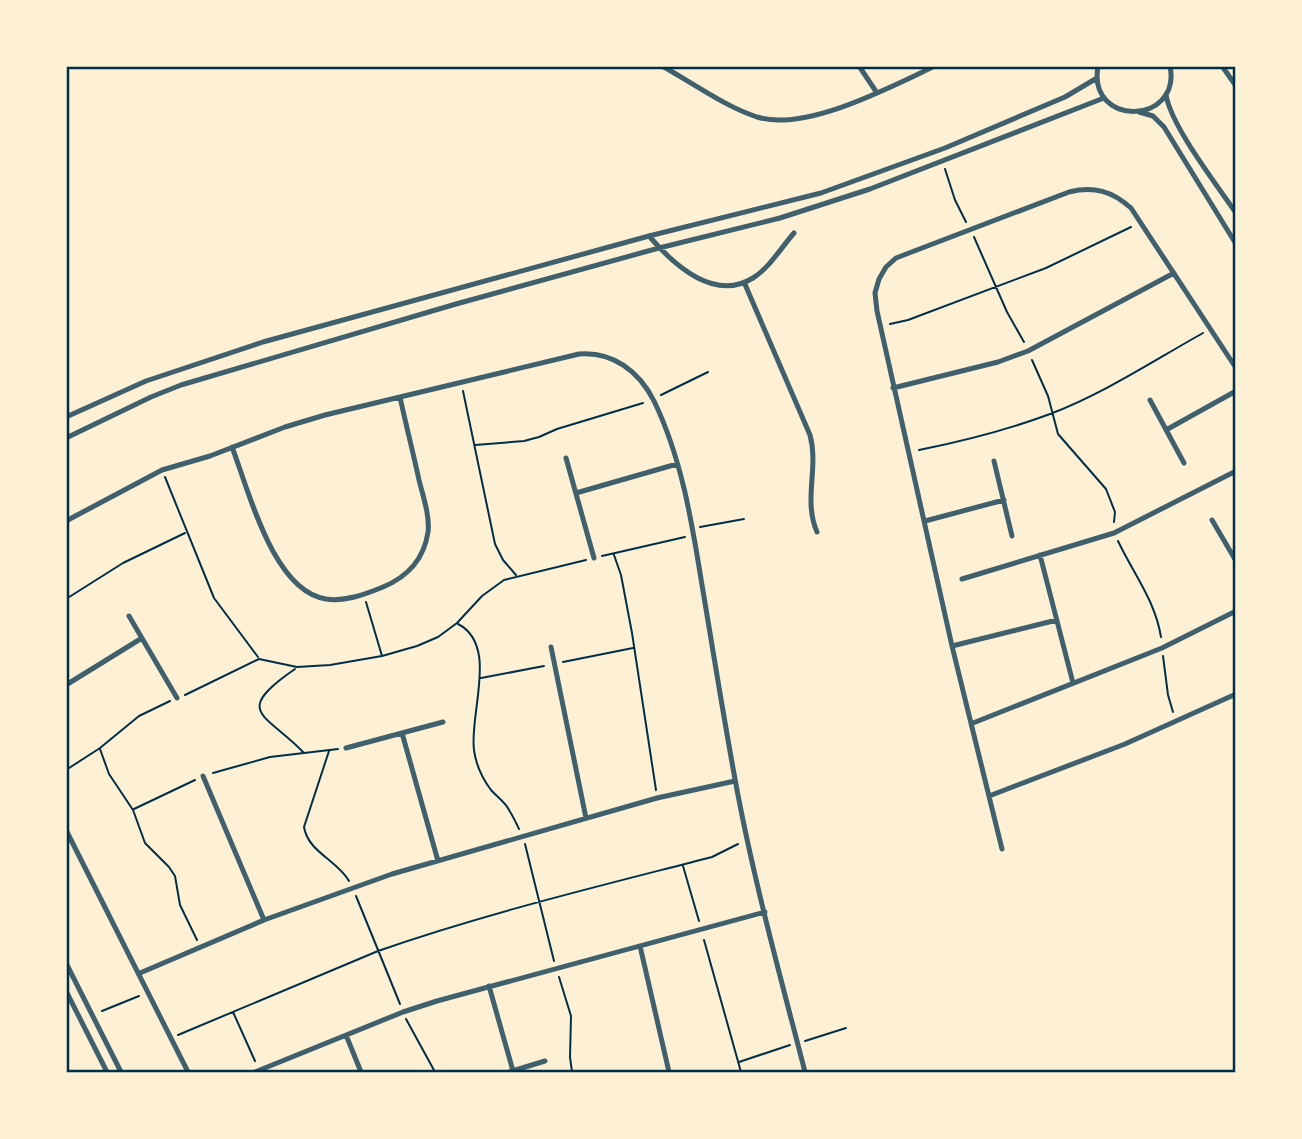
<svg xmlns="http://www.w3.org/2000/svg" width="1302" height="1139" font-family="Helvetica,sans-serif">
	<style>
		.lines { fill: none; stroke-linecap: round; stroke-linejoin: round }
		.path { stroke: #003049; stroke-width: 2 }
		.minor { stroke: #3f606c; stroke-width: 5 }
		.neatline { fill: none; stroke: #003049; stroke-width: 2.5 }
	</style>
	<rect width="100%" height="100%" fill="#fdf0d5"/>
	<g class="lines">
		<path class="path" d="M 945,169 L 955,200 L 966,222
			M 974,237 L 1007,312 L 1024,342
			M 890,324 L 908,320 L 1046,268 L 1131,227
			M 1032,360 L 1048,396 L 1058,434 L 1106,489 L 1115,512 L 1114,522
			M 463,391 L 495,544 L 503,560 L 516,575
			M 661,395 L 708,372
			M 475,445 L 524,441 L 539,437 L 557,429 L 643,403
			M 919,450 C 964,441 1007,430 1050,414 C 1103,394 1153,361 1203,333
			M 165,477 L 214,598 L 258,657
			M 700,527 L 744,519
			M 1118,541 C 1133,573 1155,600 1161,637
			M 614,555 L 621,575 L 632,633 L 656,790
			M 602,556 L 685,537
			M 66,599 L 123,563 L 185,533
			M 366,602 L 382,656
			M 458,624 C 499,645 469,713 474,750 C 476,765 482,778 491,790 C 497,797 505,802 509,810 C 513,816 516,823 519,829
			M 1163,656 L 1168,695 L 1173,712
			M 563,662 L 633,648
			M 295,669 C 231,713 266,713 304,753
			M 481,678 L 544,666
			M 185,695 L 259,659 L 297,667 L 330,665 L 382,656 L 417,646 L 438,637 L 457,623 L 482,596 L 504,580 L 586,560
			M 100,749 L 109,774 L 133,810 L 145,843 L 169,867 L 175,876 L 180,905 L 197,940
			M 329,751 L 304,827 C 308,852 337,860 349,881
			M 66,770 L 100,748 L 139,716 L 170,701
			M 213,773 L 270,757 L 338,749
			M 134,809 L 195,780
			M 525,844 L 554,961
			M 683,866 L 699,921
			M 356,896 L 400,1004
			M 704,940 L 741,1072
			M 559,977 L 571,1016 L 570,1057 L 572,1072
			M 102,1011 L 139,996
			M 233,1012 L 255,1061
			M 406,1019 L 435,1072
			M 178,1035 L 378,951 C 487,913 600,886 712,857 L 738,844
			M 805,1041 L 846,1028
			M 739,1062 L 790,1045"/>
		<path class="minor" d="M 662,66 C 693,83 724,106 757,117 C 806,132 890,87 935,66
			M 859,66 L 877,93
			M 1098,66 C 1087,128 1182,125 1170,66
			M 1222,66 L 1236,86
			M 1166,94 C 1170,125 1217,185 1236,213
			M 1139,112 L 1153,116 L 1164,127 L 1236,244
			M 649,236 C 673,264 714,302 753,278 C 769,268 781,248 794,233
			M 744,282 L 810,435 C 819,468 803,500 817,532
			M 893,388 L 998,362 L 1028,351 L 1174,273
			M 1150,400 L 1184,463
			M 66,417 L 146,381 L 263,342 L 649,236 L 821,193 L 945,148 L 1065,97 L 1097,78
			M 1166,430 L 1236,391
			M 66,438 L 151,397 L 181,385 L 456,304 L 659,248 L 780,218 L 870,189 L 1104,98
			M 232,447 C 249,491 273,591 326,599 C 345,602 366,594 383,587 C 407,577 424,559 428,532 C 430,516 423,496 419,480 C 413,452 406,425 400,397
			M 566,458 L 594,558
			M 994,461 L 1012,536
			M 576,493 L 677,464
			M 1212,520 L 1236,561
			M 66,521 L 162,470 L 210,456 L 285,427 L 325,415 L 579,354 C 612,351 639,371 654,401 C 682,459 692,523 702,585 C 713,650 723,714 735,779 C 753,878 780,975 805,1072
			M 925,521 L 1004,500
			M 1040,555 L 1073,683
			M 962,579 L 1114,533 L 1236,471
			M 129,616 L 177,698
			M 952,646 L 1057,620
			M 551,647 L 586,818
			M 66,685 L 142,638
			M 973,723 L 1162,648 L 1236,611
			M 402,733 L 438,861
			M 346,748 L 443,722
			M 203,776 L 264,920
			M 989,796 L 1125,744 L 1236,694
			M 66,830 L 188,1072
			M 1002,849 L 952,646 L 877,311 L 875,293 L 879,279 L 886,267 L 896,258 L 909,253 L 1069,192 C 1094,186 1112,191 1131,208 L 1236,368
			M 640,946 L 669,1072
			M 66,963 L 121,1072
			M 140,973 L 264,920 L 392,874 L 657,798 L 735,781
			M 489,986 L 513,1071
			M 66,991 L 107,1072
			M 346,1035 L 361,1072
			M 255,1072 L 403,1012 L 437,1001 L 765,912
			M 509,1072 L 545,1061"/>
	</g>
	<rect width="1302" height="1139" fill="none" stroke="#fdf0d5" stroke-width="136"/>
	<rect x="68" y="68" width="1166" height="1003" class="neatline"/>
</svg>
